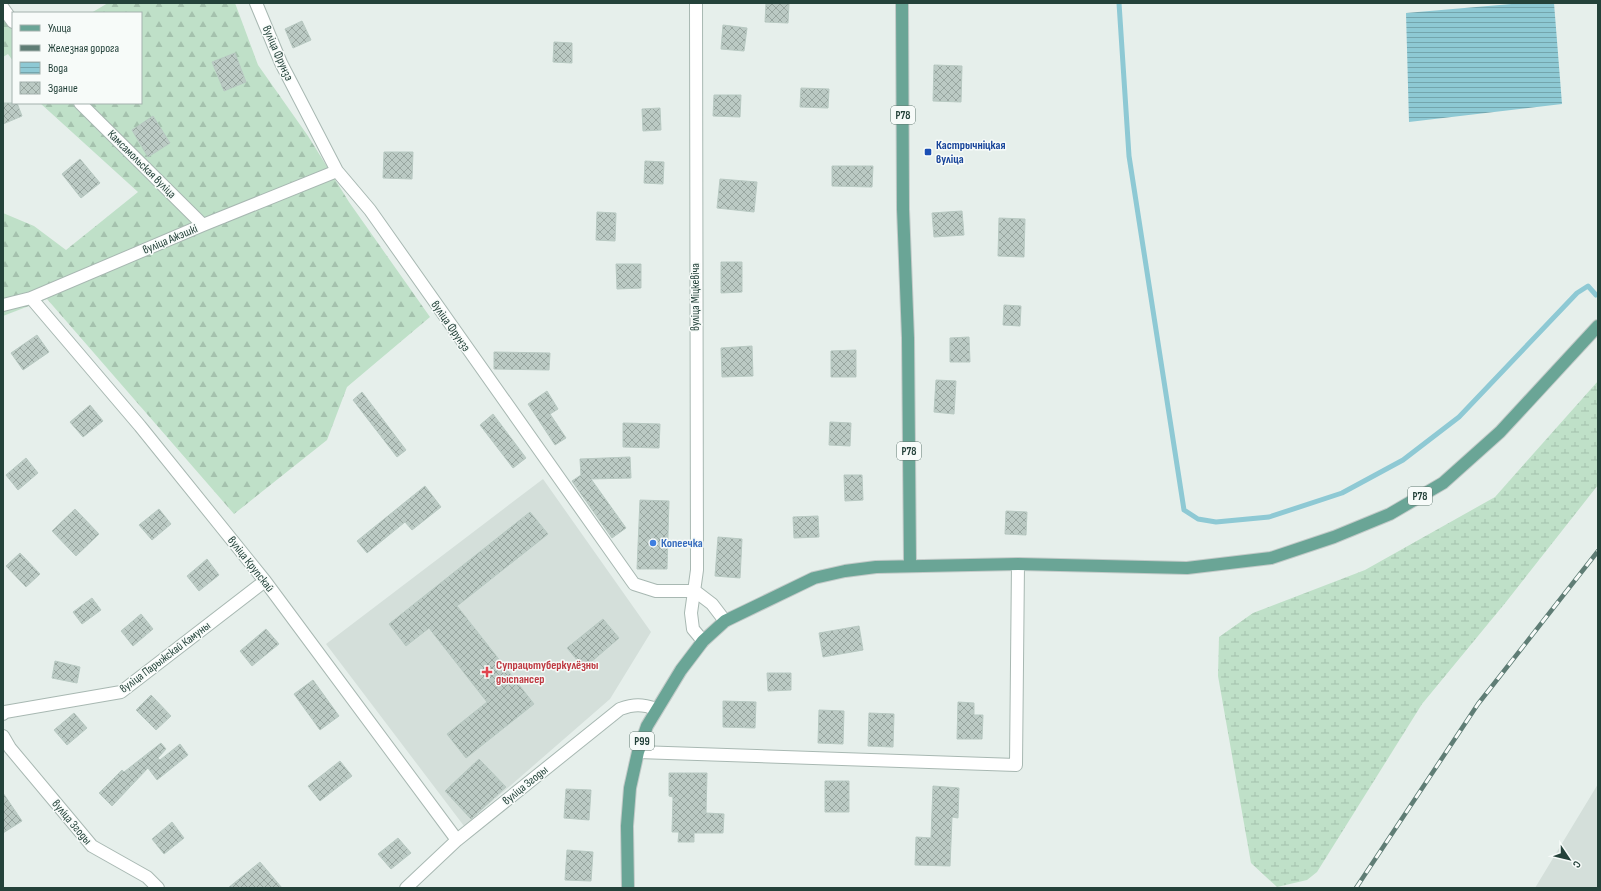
<svg xmlns="http://www.w3.org/2000/svg" width="1601" height="891" font-family="'Sofia Sans Condensed',sans-serif">
	<style>
		.built { fill: #d4dfda }
		.forest { fill: url(#forest-firs) }
		.wetland { fill: url(#wetland-marsh) }
		.water { fill: url(#water-rules) }
		.lines { fill: none; stroke-linecap: round; stroke-linejoin: round }
		.stream { stroke: #8ec9d4; stroke-width: 5 }
		.building { fill: url(#building-cross-hatch); stroke: #b8c9c2 }
		.minor-casing { stroke: #a8b8b2; stroke-width: 14 }
		.primary-casing { stroke: #c2cac8; stroke-width: 14 }
		.minor { stroke: #fff; stroke-width: 12 }
		.primary { stroke: #6aa596; stroke-width: 12 }
		.rail-casing { stroke: #5f7d75; stroke-width: 4.5 }
		.rail { stroke: #f7fbf9; stroke-width: 3; stroke-dasharray: 9; stroke-linecap: butt }
		.transit-dot { fill: #1a4fb4; stroke: #f7fbf9; stroke-width: 1.5 }
		.shop-dot { fill: #3f7fe0; stroke: #f7fbf9; stroke-width: 1.5 }
		.health-dot { fill: #e0444e; stroke: #f7fbf9; stroke-width: 1.5 }
		.labels { text-anchor: middle; stroke-width: 3; stroke-linejoin: round; paint-order: stroke }
		.shield { fill: #f7fbf9; stroke: #637a73; stroke-width: 1 }
		.shield-label { font-size: 11px; font-weight: bold; fill: #24423a }
		.street-label { font-size: 12px; fill: #24423a; stroke: #f7fbf9 }
		.transit-label { font-size: 12px; font-weight: bold; fill: #164399; stroke: #f7fbf9; text-anchor: start }
		.shop-label { font-size: 12px; font-weight: bold; fill: #366cbe; stroke: #f7fbf9; text-anchor: start }
		.health-label { font-size: 12px; font-weight: bold; fill: #be3a42; stroke: #f7fbf9; text-anchor: start }
	</style>
	<defs>
		<pattern id="forest-firs" width="22" height="20" patternUnits="userSpaceOnUse"><rect width="22" height="20" fill="#bfe0c8"/><path d="M5 1l3.5 6h-7zM16 11l3.5 6h-7z" fill="#a4c1ad"/></pattern>
		<pattern id="wetland-marsh" width="20" height="14" patternUnits="userSpaceOnUse"><rect width="20" height="14" fill="#bfe0c8"/><path d="M1 5h8M5 5V1M11 12h8M15 12V8" fill="none" stroke="#a4c1ad"/></pattern>
		<pattern id="water-rules" width="6" height="5" patternUnits="userSpaceOnUse"><rect width="6" height="5" fill="#8ec9d4"/><path d="M0 2.5h6" fill="none" stroke="#74a5ad"/></pattern>
		<pattern id="building-cross-hatch" width="8" height="8" patternUnits="userSpaceOnUse"><rect width="8" height="8" fill="#bbcac4"/><path d="M0 0l8 8M0 8l8-8" fill="none" stroke="#98a6a0"/></pattern>
	</defs>
	<rect width="100%" height="100%" fill="#e6efeb"/>
	<path class="built" d="M 543,479 L 651,632 L 610,699 L 464,826 L 326,644 Z
		M 1598,784 L 1598,888 L 1535,888 Z"/>
	<path class="forest" d="M 108,3 L 235,3 L 258,65 L 308,136 L 349,202 L 430,317 L 347,387 L 327,440 L 234,514 L 47,299 L 3,316 L 3,213 L 34,226 L 66,250 L 138,192 L 40,103 L 141,103 L 141,13 L 91,13 Z
		M 3,13 L 13,13 L 13,61 L 8,54 L 3,57 Z"/>
	<path class="wetland" d="M 1598,381 L 1598,485 L 1506,602 L 1422,704 L 1317,872 L 1307,880 L 1277,887 L 1251,863 L 1218,676 L 1219,637 L 1253,613 L 1365,570 L 1495,497 Z"/>
	<path class="water" d="M 1523,3 L 1554,3 L 1562,104 L 1409,122 L 1406,13 Z"/>
	<g class="lines">
		<path class="stream" d="M 1119,3 L 1129,156 L 1184,510 L 1198,519 L 1216,522 L 1269,517 L 1342,493 L 1403,460 L 1459,417 L 1577,293 L 1588,286 L 1596,295"/>
	</g>
	<path class="building" d="M 766,3 L 789,4 L 788,23 L 765,22 Z
		M 302,21 L 311,40 L 293,48 L 285,29 Z
		M 723,25 L 747,28 L 744,51 L 721,49 Z
		M 554,42 L 572,43 L 572,63 L 553,62 Z
		M 235,53 L 246,82 L 224,91 L 212,62 Z
		M 934,65 L 962,66 L 961,102 L 933,101 Z
		M 801,88 L 829,89 L 828,108 L 800,107 Z
		M 714,95 L 741,95 L 740,117 L 713,116 Z
		M 3,103 L 17,103 L 22,116 L 3,124 Z
		M 660,108 L 661,130 L 643,131 L 642,109 Z
		M 153,116 L 170,143 L 148,157 L 132,130 Z
		M 384,152 L 413,152 L 412,179 L 383,178 Z
		M 80,159 L 100,183 L 81,198 L 62,174 Z
		M 645,161 L 664,162 L 663,184 L 644,183 Z
		M 832,166 L 873,166 L 872,187 L 832,186 Z
		M 720,179 L 757,182 L 754,212 L 717,208 Z
		M 962,211 L 964,235 L 934,237 L 932,213 Z
		M 597,212 L 616,213 L 615,241 L 596,240 Z
		M 999,218 L 1025,219 L 1024,257 L 998,256 Z
		M 721,262 L 742,262 L 742,292 L 721,293 Z
		M 616,264 L 641,264 L 641,288 L 617,289 Z
		M 1004,305 L 1021,306 L 1020,326 L 1003,325 Z
		M 37,335 L 49,352 L 23,370 L 11,353 Z
		M 969,337 L 970,362 L 950,362 L 950,338 Z
		M 752,346 L 753,376 L 722,377 L 721,348 Z
		M 856,350 L 856,377 L 831,377 L 831,351 Z
		M 494,352 L 550,353 L 549,370 L 494,369 Z
		M 936,380 L 956,381 L 954,414 L 934,412 Z
		M 547,391 L 558,409 L 550,414 L 566,438 L 555,445 L 528,404 Z
		M 362,392 L 406,450 L 397,457 L 353,400 Z
		M 90,405 L 103,421 L 83,437 L 70,422 Z
		M 493,414 L 526,458 L 513,468 L 480,425 Z
		M 830,422 L 851,423 L 850,446 L 829,445 Z
		M 623,423 L 660,424 L 659,448 L 623,447 Z
		M 630,457 L 631,478 L 591,479 L 626,528 L 612,538 L 572,481 L 581,475 L 580,459 Z
		M 26,458 L 38,473 L 18,490 L 6,475 Z
		M 844,475 L 862,475 L 863,500 L 845,501 Z
		M 425,486 L 441,507 L 412,530 L 405,522 L 367,553 L 357,541 Z
		M 640,500 L 669,501 L 667,569 L 637,569 Z
		M 75,509 L 99,534 L 76,556 L 52,531 Z
		M 159,509 L 171,524 L 152,540 L 139,525 Z
		M 1006,511 L 1027,512 L 1026,535 L 1005,534 Z
		M 530,512 L 548,534 L 457,606 L 534,704 L 466,758 L 447,734 L 487,702 L 429,628 L 406,646 L 389,624 Z
		M 818,516 L 819,537 L 794,538 L 793,517 Z
		M 718,537 L 742,539 L 740,578 L 715,576 Z
		M 20,553 L 40,574 L 26,587 L 6,566 Z
		M 207,559 L 219,575 L 199,591 L 187,576 Z
		M 92,598 L 101,610 L 82,624 L 73,612 Z
		M 141,614 L 153,629 L 133,646 L 121,631 Z
		M 603,619 L 619,638 L 584,668 L 567,648 Z
		M 859,626 L 863,650 L 823,657 L 819,633 Z
		M 266,629 L 279,644 L 252,666 L 240,651 Z
		M 55,661 L 80,667 L 77,683 L 52,678 Z
		M 767,673 L 791,673 L 791,690 L 768,691 Z
		M 313,680 L 339,716 L 320,730 L 294,694 Z
		M 151,695 L 171,716 L 156,730 L 136,710 Z
		M 723,701 L 756,702 L 755,728 L 723,727 Z
		M 958,702 L 974,703 L 974,715 L 983,715 L 982,739 L 957,739 Z
		M 819,710 L 844,711 L 843,744 L 818,743 Z
		M 74,713 L 87,728 L 67,745 L 54,730 Z
		M 869,713 L 894,714 L 893,747 L 868,746 Z
		M 161,743 L 166,749 L 158,758 L 160,760 L 180,744 L 188,755 L 157,780 L 148,768 L 112,806 L 99,793 L 122,770 L 124,772 Z
		M 479,759 L 506,787 L 471,819 L 445,791 Z
		M 340,761 L 352,776 L 320,801 L 308,786 Z
		M 669,773 L 707,773 L 706,813 L 724,814 L 723,833 L 694,833 L 694,842 L 678,842 L 679,832 L 672,832 L 673,797 L 669,796 Z
		M 825,781 L 849,781 L 849,812 L 825,812 Z
		M 933,786 L 959,788 L 958,818 L 952,817 L 950,866 L 915,865 L 916,837 L 931,838 Z
		M 566,789 L 591,790 L 589,820 L 564,818 Z
		M 3,793 L 22,821 L 3,833 Z
		M 172,822 L 184,838 L 164,854 L 152,839 Z
		M 398,838 L 411,853 L 391,869 L 378,854 Z
		M 567,850 L 593,852 L 591,881 L 565,880 Z
		M 260,862 L 282,888 L 228,888 Z"/>
	<g class="lines">
		<g class="minor-casing">
			<path id="minor" d="M 256,3 L 281,63 L 337,171 L 370,210 L 634,584 L 656,591 L 695,591
				M 696,3 L 697,570 L 691,613 L 693,629 L 703,641
				M 3,8 L 13,22
				M 80,103 L 203,225
				M 31,298 L 140,426 L 265,581 L 457,840
				M 3,305 L 31,298 L 203,225 L 337,171
				M 695,591 L 712,604 L 725,621
				M 3,714 L 5,712 L 121,692 L 265,581
				M 3,736 L 10,748 L 92,846 L 147,877 L 158,888
				M 638,752 L 1016,765 L 1018,564
				M 406,888 L 457,840 L 620,709 C 634,704 642,704 656,709"/>
		</g>
		<g class="primary-casing">
			<path id="primary" d="M 902,3 L 903,209 L 908,338 L 910,565
				M 628,888 L 627,826 L 630,788 L 638,752 L 647,726 L 681,670 L 703,641 L 725,621 L 814,578 L 845,571 L 876,567 L 1018,564 L 1187,568 L 1271,558 L 1334,537 L 1390,514 L 1443,483 L 1500,432 L 1598,326"/>
		</g>
		<use href="#minor" class="minor"/>
		<use href="#primary" class="primary"/>
		<g class="rail-casing">
			<path id="rail" d="M 1356,888 L 1478,704 L 1598,551"/>
		</g>
		<use href="#rail" class="rail"/>
	</g>
	<rect class="transit-dot" x="924" y="148" width="8" height="8" rx="2"/>
	<circle class="shop-dot" cx="653" cy="543" r="4"/>
	<path class="health-dot" d="M485 666h4v4h4v4h-4v4h-4v-4h-4v-4h4z"/>
	<g class="labels">
		<g class="shield">
			<rect x="891" y="106" width="24" height="18" rx="3"/>
			<rect x="897" y="442" width="24" height="18" rx="3"/>
			<rect x="1408" y="487" width="24" height="18" rx="3"/>
			<rect x="630" y="732" width="24" height="18" rx="3"/>
		</g>
		<g class="shield-label">
			<text x="903" y="119">Р78</text>
			<text x="909" y="455">Р78</text>
			<text x="1420" y="500">Р78</text>
			<text x="642" y="745">Р99</text>
		</g>
		<g class="street-label">
			<text transform="translate(278 53) rotate(66)" y="4">вуліца Фрунзэ</text>
			<text transform="translate(142 164) rotate(45)" y="4">Камсамольская вуліца</text>
			<text transform="translate(170 239) rotate(-23)" y="4">вуліца Ажэшкі</text>
			<text transform="translate(695 297) rotate(-90)" y="4">вуліца Міцкевіча</text>
			<text transform="translate(451 326) rotate(55)" y="4">вуліца Фрунзэ</text>
			<text transform="translate(251 564) rotate(52)" y="4">вуліца Крупскай</text>
			<text transform="translate(165 657) rotate(-37)" y="4">вуліца Парыжскай Камуны</text>
			<text transform="translate(525 785) rotate(-39)" y="4">вуліца Згоды</text>
			<text transform="translate(72 822) rotate(50)" y="4">вуліца Згоды</text>
		</g>
		<g class="transit-label">
			<text x="936" y="149">Кастрычніцкая<tspan x="936" dy="14">вуліца</tspan></text>
		</g>
		<g class="shop-label">
			<text x="661" y="547">Копеечка</text>
		</g>
		<g class="health-label">
			<text x="496" y="669">Супрацьтуберкулёзны<tspan x="496" dy="14">дыспансер</tspan></text>
		</g>
	</g>
	<rect width="1601" height="891" fill="none" stroke="#24423a" stroke-width="8"/>
	<rect x="12" y="12" width="130" height="92" fill="#f7fbf9" stroke="#a3b1ad"/>
	<rect x="20" y="25" width="20" height="6" fill="#6aa596" stroke="#a3b1ad"/>
	<text x="48" y="32" font-size="12" fill="#24423a">Улица</text>
	<rect x="20" y="45" width="20" height="6" fill="#5f7d75" stroke="#a3b1ad"/>
	<text x="48" y="52" font-size="12" fill="#24423a">Железная дорога</text>
	<rect x="20" y="62" width="20" height="12" fill="url(#water-rules)" stroke="#a3b1ad"/>
	<text x="48" y="72" font-size="12" fill="#24423a">Вода</text>
	<rect x="20" y="82" width="20" height="12" fill="url(#building-cross-hatch)" stroke="#a3b1ad"/>
	<text x="48" y="92" font-size="12" fill="#24423a">Здание</text>
	<g transform="translate(1569 859) rotate(125)" stroke="#f7fbf9" stroke-width="3" paint-order="stroke">
	<path d="M0-3L7 15L0 10L-7 15Z" fill="#24423a"/>
	<text y="-6" font-size="11" font-weight="bold" text-anchor="middle" fill="#24423a">С</text>
	</g>
</svg>
